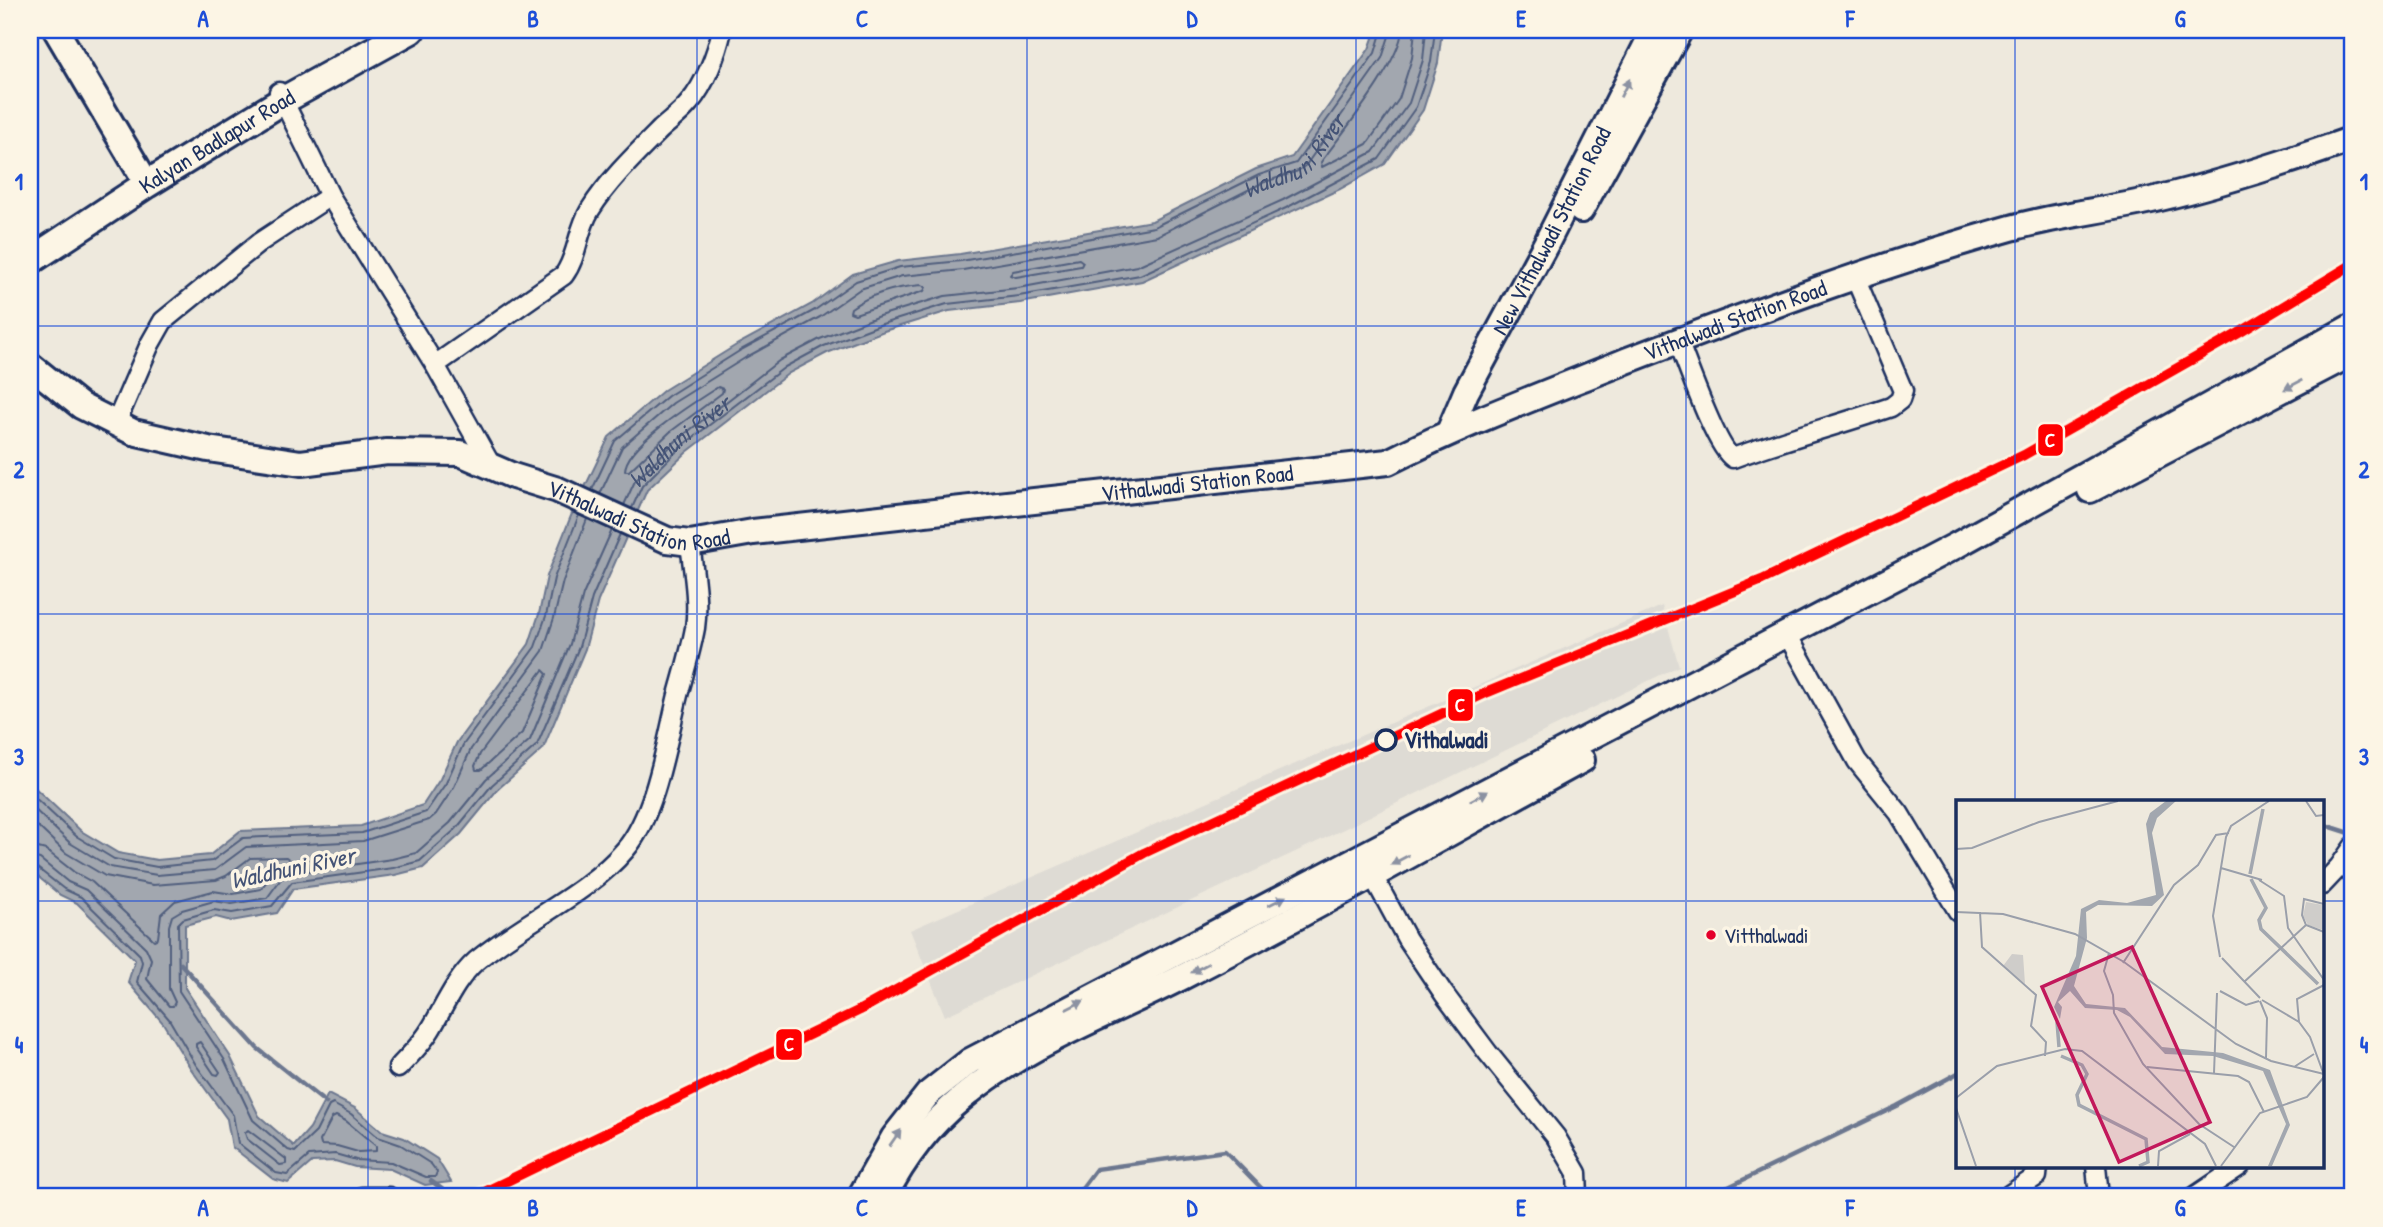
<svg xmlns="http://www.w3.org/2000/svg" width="2383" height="1227" font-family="'Patrick Hand',sans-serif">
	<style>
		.built { fill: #dedbd4 }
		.water { fill: #a2a7af; stroke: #6c778f; stroke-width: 2 }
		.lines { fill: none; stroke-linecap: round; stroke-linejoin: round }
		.shore { stroke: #515f7e; stroke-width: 2 }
		.stream { stroke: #6c778f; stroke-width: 4.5 }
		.street-casing { stroke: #1b2f5e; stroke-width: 23 }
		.secondary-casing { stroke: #1b2f5e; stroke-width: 30 }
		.primary-casing { stroke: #1b2f5e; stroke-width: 32 }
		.street { stroke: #fcf5e5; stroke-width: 18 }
		.secondary { stroke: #fcf5e5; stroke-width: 24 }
		.primary { stroke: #fcf5e5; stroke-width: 26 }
		.rail-1-casing { stroke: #fcf5e5; stroke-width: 16 }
		.rail-1 { stroke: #f00; stroke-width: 10 }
		.oneway { fill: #8c92a2 }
		.grid { fill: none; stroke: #1d4ed8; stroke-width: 2; stroke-opacity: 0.55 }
		.stop-dot { fill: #fcf5e5; stroke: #1b2f5e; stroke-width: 3.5 }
		.bus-dot { fill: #e4002b; stroke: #fcf5e5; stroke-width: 2.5 }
		.labels { text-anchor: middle; stroke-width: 7; stroke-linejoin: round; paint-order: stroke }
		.bus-label { font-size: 21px; fill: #1b2f5e; stroke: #fcf5e5; text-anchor: start }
		.street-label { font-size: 23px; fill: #1b2f5e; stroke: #fcf5e5 }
		.stop-label { font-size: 23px; font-weight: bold; fill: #1b2f5e; stroke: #fcf5e5; text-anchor: start }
		.water-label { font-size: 24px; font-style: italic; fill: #445376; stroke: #fcf5e5 }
		.inset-river { fill: none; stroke: #a2a7af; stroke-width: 3.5 }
		.inset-road { fill: none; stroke: #9a9faa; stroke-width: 2 }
		.view { fill: #c2185b; fill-opacity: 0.15; stroke: #c2185b; stroke-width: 3.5 }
		.inset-edge { fill: none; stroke: #1b2f5e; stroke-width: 3.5 }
		.line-badge { stroke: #fcf5e5; stroke-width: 2.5 }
		.badge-label { font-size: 19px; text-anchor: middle; font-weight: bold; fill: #fff }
		.neatline { fill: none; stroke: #1d4ed8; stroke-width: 2.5 }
		.grid-label { font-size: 23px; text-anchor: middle; font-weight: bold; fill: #1d4ed8 }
	</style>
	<rect width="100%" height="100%" fill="#eee9dd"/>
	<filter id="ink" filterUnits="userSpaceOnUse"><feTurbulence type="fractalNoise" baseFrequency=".0143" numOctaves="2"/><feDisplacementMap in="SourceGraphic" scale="14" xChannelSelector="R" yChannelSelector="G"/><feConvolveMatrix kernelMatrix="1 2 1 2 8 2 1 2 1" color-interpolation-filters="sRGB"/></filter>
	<g filter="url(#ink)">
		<path class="built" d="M 1662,606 L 1679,666 L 1321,840 L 945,1016 L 910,930 Z"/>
		<path class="water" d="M 1376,30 L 1442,30 L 1438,63 L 1423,110 L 1385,164 L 1340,189 L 1142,281 L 1020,303 L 949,311 L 884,331 L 827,353 L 789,373 L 687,452 L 647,490 L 598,601 L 585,649 L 543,749 L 497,790 L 461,834 L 423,868 L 395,875 L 293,889 L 277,913 L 231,921 L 216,917 L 185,925 L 185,988 L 230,1056 L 259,1116 L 294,1146 L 310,1128 L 328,1094 L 355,1108 L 382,1131 L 404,1138 L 437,1159 L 451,1182 L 425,1185 L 390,1169 L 355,1167 L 335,1161 L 312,1162 L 288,1183 L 273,1179 L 232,1147 L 227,1119 L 191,1069 L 163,1023 L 128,982 L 135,960 L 77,903 L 60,895 L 30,870 L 30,783 L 81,831 L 118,853 L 157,860 L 210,855 L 240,831 L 361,826 L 423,805 L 440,779 L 457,742 L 529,644 L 539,614 L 547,576 L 571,516 L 609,437 L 664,390 L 738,344 L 812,304 L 853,274 L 898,261 L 960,254 L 1152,221 L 1256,169 L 1292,157 L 1369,49 Z"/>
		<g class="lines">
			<g class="shore">
				<path d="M 1402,30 C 1400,63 1342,133 1321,162 L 1322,167 L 1367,144 L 1399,99 L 1412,58 L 1415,30"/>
				<path d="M 1079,259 L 1083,262 L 1081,266 L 1016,277 L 1010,275 L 1013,271 Z"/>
				<path d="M 922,285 L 926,287 L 924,291 L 855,314 L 850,312 L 851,308 C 872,293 897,287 922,285 Z"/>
				<path d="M 718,387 L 723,389 L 722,393 L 670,432 L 629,471 L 625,471 C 625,445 696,401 718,387 Z"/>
				<path d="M 592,490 L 615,441 L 668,396 L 741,350 L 815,310 L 856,281 L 900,267 L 961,261 L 1154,227 L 1259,175 L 1296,163 L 1375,53 L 1382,30"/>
				<path id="s1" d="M 600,494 L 622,447 L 673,403 L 745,358 L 820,317 L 860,289 L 902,276 L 963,270 L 1157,236 L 1262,183 L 1298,171 L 1306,165 L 1382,58 L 1391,30"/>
				<path id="s2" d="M 624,505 L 635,481 L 677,440 L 780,360 L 820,339 L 879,316 L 945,296 L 1018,288 L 1137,266 L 1283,200 L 1373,152 L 1409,103 L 1423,60 L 1426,30"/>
				<path d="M 632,508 L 642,486 L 682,446 L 785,367 L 824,346 L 882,324 L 947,304 L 1019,296 L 1140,275 L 1286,208 L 1379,159 L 1416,107 L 1431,62 L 1435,30"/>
				<path d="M 543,670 L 547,674 L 522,733 L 481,770 L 476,770 L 475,766 L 480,754 Z"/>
				<path d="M 30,793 L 76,836 L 114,859 L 157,867 L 212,861 L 243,838 L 362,833 L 426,812 L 446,783 L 463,745 L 535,647 L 546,616 L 554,578 L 579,515"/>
				<path d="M 30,805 L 70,843 L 110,867 L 157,875 L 215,870 L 246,847 L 363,841 L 429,820 L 436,814 L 454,787 L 471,749 L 543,651 L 554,618 L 563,581 L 587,519"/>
				<path d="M 30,819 L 66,853 L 105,876 L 153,885 L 216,880 L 226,876 L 250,858 L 286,857 L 290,860 L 275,870 L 261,889 L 233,894 L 213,891 L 175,901 L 161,914 L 158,938 L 154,940 L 92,882 L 74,872 L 46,850 L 30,846"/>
				<path d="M 30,857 L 40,859 L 68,882 L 86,890 L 146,948 L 151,959 L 147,979 L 169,1006 L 173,1006 L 175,1002 L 169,989 L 169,926 L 172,916 L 182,910 L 214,901 L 232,904 L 267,898 L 281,879 L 289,874 L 392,859 L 416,853 L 450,823 L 486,779 L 530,740 L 570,644 L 583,595 L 612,530"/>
				<path d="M 30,866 L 36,867 L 64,889 L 81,897 L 140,955 L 142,962 L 137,982 L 169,1019 L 196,1065 L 233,1115 L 238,1143 L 276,1173 L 287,1175 L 309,1156 L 335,1154 L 356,1160 L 391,1162 L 426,1177 L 435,1177 L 437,1172 L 431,1164 L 401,1145 L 378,1137 L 351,1114 L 333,1104 L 329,1106 L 316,1132 L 295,1152 L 288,1150 L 253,1120 L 224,1059 L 179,991 L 178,924 L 183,919 L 214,910 L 232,913 L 272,906 L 292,882 L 393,868 L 420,861 L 456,829 L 492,785 L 537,745 L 579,647 L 592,598 L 620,534"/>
				<path d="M 200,1042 L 220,1072 L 218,1075 L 214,1074 L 196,1047 L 196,1044 Z"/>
				<path d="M 336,1116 L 346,1121 L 376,1146 L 376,1151 L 358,1152 L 337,1146 L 321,1145 L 320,1141 L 332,1118 Z"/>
				<path d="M 248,1130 L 286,1159 L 286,1164 L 280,1165 L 247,1139 L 245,1133 Z"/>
			</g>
			<path class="stream" d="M 2322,824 L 2353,834
				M 181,964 L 257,1048 L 326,1103
				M 431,1181 L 442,1189
				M 1075,1197 L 1096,1169 L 1225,1151 L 1270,1197
				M 1713,1197 L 1718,1192 L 1897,1106 L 1958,1073"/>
			<g class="street-casing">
				<path id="street" d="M 279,92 L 330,196 L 435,365 L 492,467
					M 1678,341 C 1687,363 1716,448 1733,458 C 1785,439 1838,425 1891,407 L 1900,400 L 1903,391 L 1855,277
					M 435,365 L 564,275 C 578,256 577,231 590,210 C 608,181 637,153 661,129 C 670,121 681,113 689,103 C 705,85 717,53 722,30
					M 116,423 L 150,344 L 163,321 L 260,242 L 330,196
					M 1787,634 L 1857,761 L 1899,813 L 1958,911
					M 2353,847 L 2339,867 L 2353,869
					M 1368,867 L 1407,939 L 1444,994 L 1488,1053 L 1556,1137 L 1577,1173 L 1578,1197
					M 2322,885 L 2339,867
					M 398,1068 C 410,1055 423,1043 432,1027 C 445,1005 456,979 476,961 C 521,923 588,894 625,850 C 656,814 667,740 678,695 C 684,673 691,650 695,628 C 699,600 693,570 690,543
					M 2096,1166 L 2099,1197
					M 362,1197 L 389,1197
					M 2006,1197 L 2037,1176 L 2038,1166
					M 2194,1197 L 2240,1166"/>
			</g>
			<g class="secondary-casing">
				<g id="secondary">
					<path d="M 56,30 L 147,184"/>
					<path d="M 1581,210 L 1680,30"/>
					<path id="s3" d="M 30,365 L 81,406 L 133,432 L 208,449 L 301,463 L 387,452 L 460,453 L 513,476 L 558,490 L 667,540 L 690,543 L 753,532 L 1388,462 C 1467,422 1549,392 1631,359 C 1756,311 1882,264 2011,228 C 2058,215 2108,210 2156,199 C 2223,183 2288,162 2353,139"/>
					<path id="s4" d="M 1449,432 L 1466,392 L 1547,242 L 1654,30"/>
					<path d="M 2090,490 L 2353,353"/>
					<path d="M 860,1197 L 894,1137 L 928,1094 L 970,1061 L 1957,545 L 2353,326"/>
					<path d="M 884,1197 C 903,1160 930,1124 962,1098 C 1028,1042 1114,1013 1190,973 C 1322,906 1452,831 1582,760"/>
				</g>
			</g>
			<g class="primary-casing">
				<g id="primary">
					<path id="s5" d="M 30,261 L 147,184 L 282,101 L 411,30"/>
				</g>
			</g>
			<use href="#street" class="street"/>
			<use href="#secondary" class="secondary"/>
			<use href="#primary" class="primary"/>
			<g class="rail-1-casing">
				<path id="rail-1" d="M 474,1197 L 860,1010 L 1144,853 L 1488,692 L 1762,580 L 2024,455 L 2239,333 L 2353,264"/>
			</g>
			<use href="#rail-1" class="rail-1"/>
		</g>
		<defs><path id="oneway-solid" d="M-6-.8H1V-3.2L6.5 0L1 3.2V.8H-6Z" transform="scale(1.75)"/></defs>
		<g class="oneway">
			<use href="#oneway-solid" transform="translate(1625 88) rotate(-63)"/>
			<use href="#oneway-solid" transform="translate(2293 385) rotate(152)"/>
			<use href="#oneway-solid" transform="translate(1479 796) rotate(-28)"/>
			<use href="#oneway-solid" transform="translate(1400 860) rotate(151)"/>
			<use href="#oneway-solid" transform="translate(1277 901) rotate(-27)"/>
			<use href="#oneway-solid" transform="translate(1200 968) rotate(152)"/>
			<use href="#oneway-solid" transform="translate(1075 1005) rotate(-27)"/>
			<use href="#oneway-solid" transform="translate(895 1138) rotate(-55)"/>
		</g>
	</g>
	<path class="grid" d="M 368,30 L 368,1197M 697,30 L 697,1197M 1027,30 L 1027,1197M 1356,30 L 1356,1197M 1686,30 L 1686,1197M 2015,30 L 2015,802M 30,326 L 2353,326M 30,614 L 2353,614M 30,901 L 1958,901M 2322,901 L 2353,901M 2015,1166 L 2015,1197"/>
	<circle class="stop-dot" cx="1386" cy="740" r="10"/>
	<circle class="bus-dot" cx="1711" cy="935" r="6"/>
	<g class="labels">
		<g class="bus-label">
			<text x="1724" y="943">Vitthalwadi</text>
		</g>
		<g class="street-label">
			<text dy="8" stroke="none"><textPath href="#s5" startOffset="222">Kalyan Badlapur Road</textPath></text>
			<text dy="8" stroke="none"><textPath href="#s4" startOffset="226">New Vithalwadi Station Road</textPath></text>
			<text dy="8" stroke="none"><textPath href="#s3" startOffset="1780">Vithalwadi Station Road</textPath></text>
			<text dy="8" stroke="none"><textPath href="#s3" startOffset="1213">Vithalwadi Station Road</textPath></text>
			<text dy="8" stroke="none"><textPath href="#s3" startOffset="646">Vithalwadi Station Road</textPath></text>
		</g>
		<g class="stop-label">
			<text x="1404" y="748">Vithalwadi</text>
		</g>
		<g class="water-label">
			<text dy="8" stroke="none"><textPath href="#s1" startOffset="802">Waldhuni River</textPath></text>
			<text dy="8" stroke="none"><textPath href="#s2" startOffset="86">Waldhuni River</textPath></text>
			<text transform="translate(293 868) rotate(-12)" y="8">Waldhuni River</text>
		</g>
	</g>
	<g transform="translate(1956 800)">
		<rect width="368" height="368" fill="#eee9dd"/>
		<path d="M 350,102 L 367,105 L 367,130 L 352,125 L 347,116 ZM 56,154 L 67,155 L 69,184 L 47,166 Z" fill="#cfcdca"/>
		<path d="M 210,1 L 220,1 L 201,18 L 196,33 L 208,95 L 196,106 L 142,105 L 130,112 L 131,138 L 118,186 L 130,204 L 169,208 L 206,247 L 267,253 L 314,270 L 334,325 L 316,366 L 312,366 L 330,324 L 307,271 L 257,256 L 209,254 L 174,217 L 161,210 L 129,208 L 114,191 L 102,202 L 106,207 L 104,219 L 98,207 L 120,156 L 125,109 L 143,100 L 171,103 L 200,95 L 190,24 L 194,13 Z" fill="#a2a7af"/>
		<path class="inset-river" d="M 294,74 L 307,9M 295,79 L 310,108 L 303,120 L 305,129 L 362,184M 101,222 L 103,247M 105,256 L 126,265 L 131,274 L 121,295 L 123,305 L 190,339 L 192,362 L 183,366"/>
		<path class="inset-road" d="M 350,1 L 360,16 L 368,15M 0,49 L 16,48 L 83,22 L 162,1M 265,68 L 306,80M 303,80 L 328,96 L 332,128 L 368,180M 368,104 L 348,99 L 346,115 L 350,125 L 368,132M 0,112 L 47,114 L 119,134 L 168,162 L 280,244 L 315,261 L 368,274M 24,112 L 26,147 L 80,195 L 75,226 L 90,242 L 89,256M 153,153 L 148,171 L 157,195 L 158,213 L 187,264 L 243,324 L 278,347M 264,157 L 257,116 L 270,37 L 275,26 L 313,1M 266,158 L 304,198M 167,163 L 218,85 L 242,65 L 260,35 L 273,33M 288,182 L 350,125M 264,191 L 290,205 L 303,201M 306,200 L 343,222 L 354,237 L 368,275M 304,201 L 311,218 L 310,258M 343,222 L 341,199 L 368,185M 191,267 L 282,276 L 293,282 L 308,312M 338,267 L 358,254M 258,273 L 261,193M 0,298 L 41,266 L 109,249 L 126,251 L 249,344 L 260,366M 0,308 L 20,366M 202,366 L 203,351 L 234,334M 265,366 L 304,313 L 351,297 L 368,277"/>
		<path class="view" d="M 176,147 L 254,322 L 163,362 L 86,187 Z"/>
		<rect width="368" height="368" class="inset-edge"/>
	</g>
	<g class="line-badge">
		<rect x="2037" y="423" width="27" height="34" rx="7" fill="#f00"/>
		<rect x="1447" y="688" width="27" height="34" rx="7" fill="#f00"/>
		<rect x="775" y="1028" width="28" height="33" rx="7" fill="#f00"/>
	</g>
	<g class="badge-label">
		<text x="2050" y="447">C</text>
		<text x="1460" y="712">C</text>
		<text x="789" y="1051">C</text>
	</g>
	<rect width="2383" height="1227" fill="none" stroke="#fcf5e5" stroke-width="77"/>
	<rect x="38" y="38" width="2306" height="1150" class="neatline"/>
	<g class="grid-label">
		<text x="203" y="27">A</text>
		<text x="533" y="27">B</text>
		<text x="862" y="27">C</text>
		<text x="1192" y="27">D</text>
		<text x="1521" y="27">E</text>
		<text x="1850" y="27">F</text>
		<text x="2180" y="27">G</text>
		<text x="19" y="190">1</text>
		<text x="2364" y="190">1</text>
		<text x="19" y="478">2</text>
		<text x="2364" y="478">2</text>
		<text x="19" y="765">3</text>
		<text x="2364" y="765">3</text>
		<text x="19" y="1053">4</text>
		<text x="2364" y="1053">4</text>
		<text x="203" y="1216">A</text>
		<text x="533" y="1216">B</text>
		<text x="862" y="1216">C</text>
		<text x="1192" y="1216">D</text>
		<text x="1521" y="1216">E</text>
		<text x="1850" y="1216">F</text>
		<text x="2180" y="1216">G</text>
	</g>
</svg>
